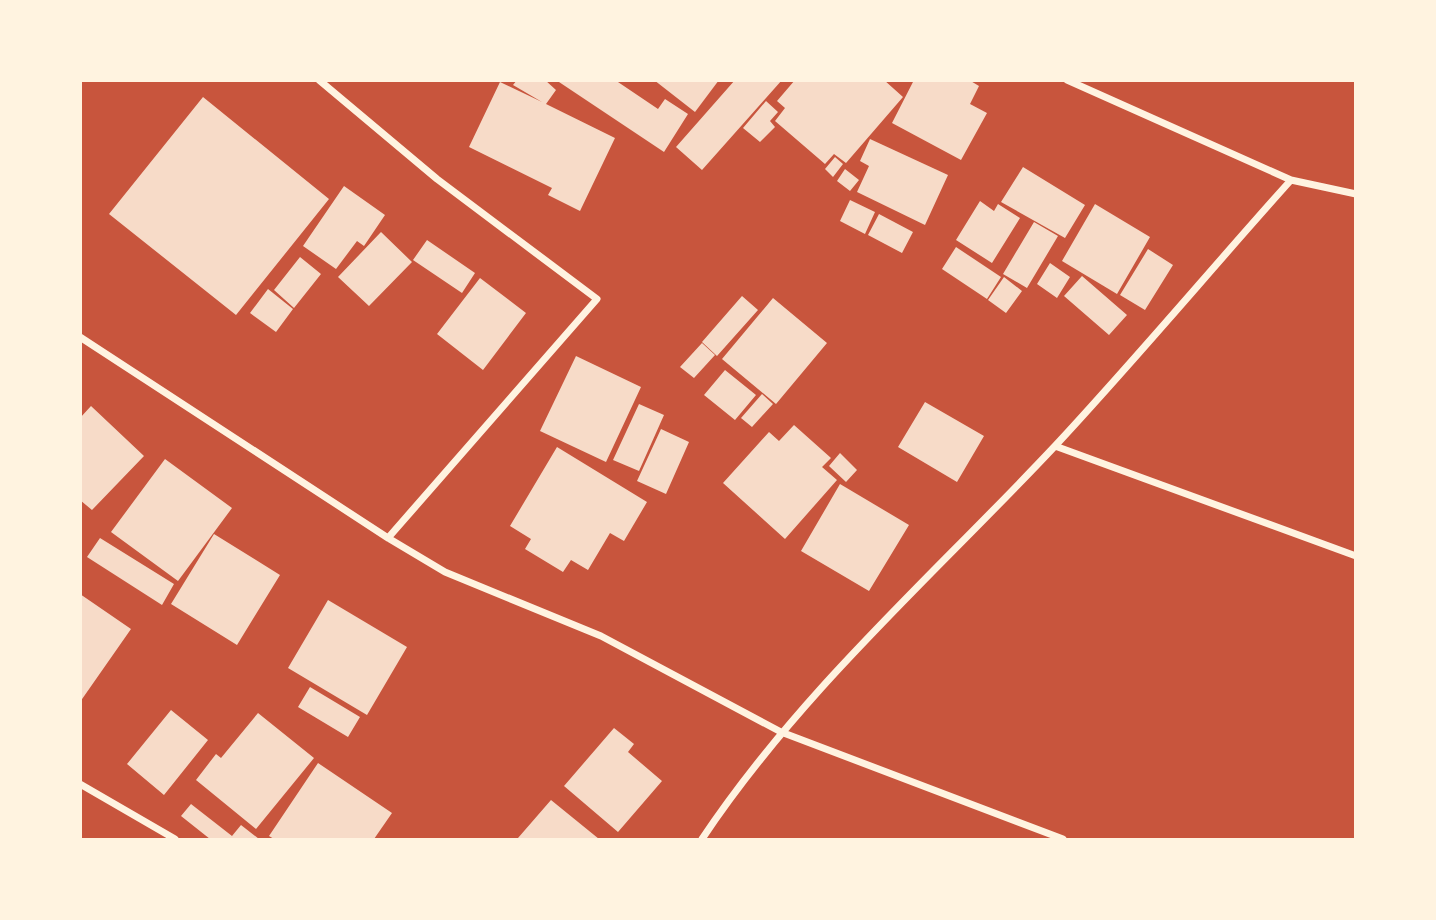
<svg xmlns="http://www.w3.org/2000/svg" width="1436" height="920" font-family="Inter,sans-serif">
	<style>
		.building { fill: #f7dbc8 }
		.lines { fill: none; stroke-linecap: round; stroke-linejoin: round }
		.minor { stroke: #fff3e0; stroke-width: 7 }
	</style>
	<rect width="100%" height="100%" fill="#c8553d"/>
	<path class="building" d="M 517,80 L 545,80 L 556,90 L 546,104 L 615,138 L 580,211 L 548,195 L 552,188 L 469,147 L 500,82 L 542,102 L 513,85 Z
		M 556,80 L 615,80 L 658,109 L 665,99 L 688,114 L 664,152 Z
		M 654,80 L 719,80 L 695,112 Z
		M 735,80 L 782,80 L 702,170 L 676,147 Z
		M 795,80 L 884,80 L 903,97 L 846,163 L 834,154 L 825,164 L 775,121 L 785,108 L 777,101 Z
		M 914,80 L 969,80 L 979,86 L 970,104 L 987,113 L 961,160 L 892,123 Z
		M 203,97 L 329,199 L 236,315 L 109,214 Z
		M 766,101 L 778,112 L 770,121 L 775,127 L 760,142 L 743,128 Z
		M 870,139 L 948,175 L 925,225 L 857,192 L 869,166 L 860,161 Z
		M 835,157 L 843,164 L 833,177 L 825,169 Z
		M 1023,167 L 1085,205 L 1065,238 L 1001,202 Z
		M 845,169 L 859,180 L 850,191 L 837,181 Z
		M 344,186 L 385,215 L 364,246 L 357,241 L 336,269 L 303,246 Z
		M 850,200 L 875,212 L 865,234 L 840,221 Z
		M 980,201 L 994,211 L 998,204 L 1020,218 L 992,263 L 956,240 Z
		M 1095,204 L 1150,237 L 1117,294 L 1062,261 Z
		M 879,214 L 913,232 L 902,253 L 868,235 Z
		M 1034,222 L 1058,236 L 1027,288 L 1003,274 Z
		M 381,232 L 412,262 L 369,306 L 338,277 Z
		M 427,240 L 475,273 L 462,293 L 413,260 Z
		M 956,247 L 1001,277 L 987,299 L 942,269 Z
		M 1148,249 L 1173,265 L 1145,310 L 1120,295 Z
		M 300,257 L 321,274 L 294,308 L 274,290 Z
		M 1050,263 L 1070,277 L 1057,298 L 1037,284 Z
		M 1082,276 L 1127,315 L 1109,335 L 1064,296 Z
		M 1004,277 L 1022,291 L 1006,313 L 988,300 Z
		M 480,278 L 526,313 L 483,370 L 437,334 Z
		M 268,289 L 293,309 L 276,332 L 250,313 Z
		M 742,296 L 758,310 L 717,356 L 702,342 Z
		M 773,298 L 827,343 L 776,404 L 722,359 Z
		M 702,343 L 715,355 L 694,378 L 680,367 Z
		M 576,356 L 641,387 L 606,462 L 540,431 Z
		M 725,370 L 756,395 L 735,420 L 704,395 Z
		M 762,394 L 773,404 L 752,427 L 741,418 Z
		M 925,402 L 984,436 L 957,482 L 898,447 Z
		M 639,404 L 664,415 L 639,471 L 613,460 Z
		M 91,406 L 144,456 L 92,510 L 80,500 L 80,418 Z
		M 794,425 L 831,458 L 822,467 L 837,480 L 785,539 L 723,483 L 769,432 L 779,441 Z
		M 661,429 L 689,442 L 666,494 L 637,481 Z
		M 557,447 L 647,502 L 624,541 L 610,533 L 588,570 L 571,560 L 563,572 L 525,549 L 531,539 L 510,526 Z
		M 840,453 L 857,470 L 846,482 L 829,466 Z
		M 165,459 L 232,508 L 178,581 L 111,532 Z
		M 840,484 L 909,525 L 869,591 L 801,551 Z
		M 214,534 L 280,575 L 237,645 L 171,604 Z
		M 100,538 L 174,584 L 162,605 L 87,557 Z
		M 80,594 L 131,629 L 80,702 Z
		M 328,600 L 407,647 L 367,715 L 288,668 Z
		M 310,687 L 360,717 L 348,737 L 298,707 Z
		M 171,710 L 208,740 L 164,795 L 127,764 Z
		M 258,713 L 314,758 L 256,829 L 196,780 L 216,754 L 221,758 Z
		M 614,728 L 634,744 L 628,752 L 662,781 L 618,832 L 564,786 Z
		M 318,763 L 392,813 L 374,839 L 274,839 L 269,836 Z
		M 551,800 L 599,839 L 521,839 L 518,838 Z
		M 191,804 L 232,836 L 241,825 L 259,839 L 210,839 L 181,816 Z"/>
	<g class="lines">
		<path class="minor" d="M 319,80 L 437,179 L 597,299 L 388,538
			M 1067,80 L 1291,180 L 1356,194
			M 80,337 L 388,538 L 445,572 L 601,636 L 781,732 L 1063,839
			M 1055,446 L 1356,556
			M 80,784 L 175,839
			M 702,839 C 800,692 935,574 1055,446 C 1136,359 1212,268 1291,180"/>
	</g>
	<rect width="1436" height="920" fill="none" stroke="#fff3e0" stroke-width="164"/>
</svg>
